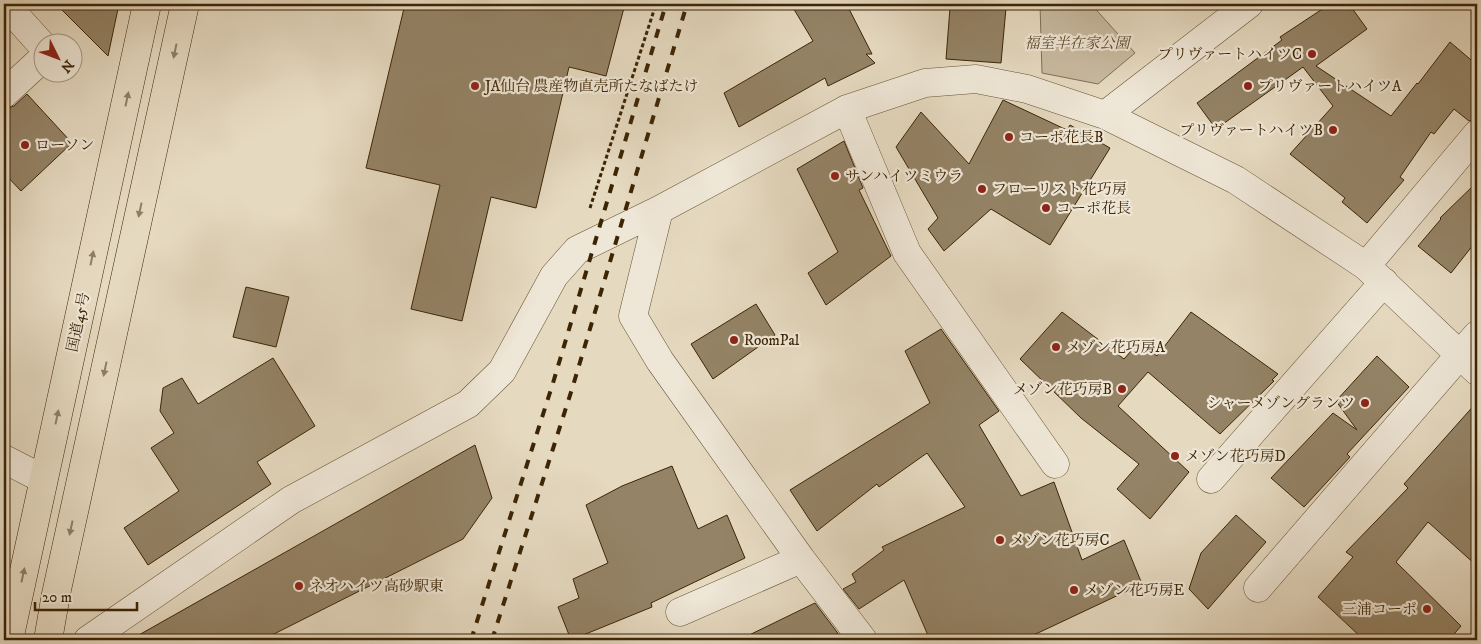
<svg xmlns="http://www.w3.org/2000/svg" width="1481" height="644" font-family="'IM FELL DW Pica','Noto Serif JP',serif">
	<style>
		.green { fill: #c8baa0; stroke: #827052 }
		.building { fill: #948366; stroke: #3d2504 }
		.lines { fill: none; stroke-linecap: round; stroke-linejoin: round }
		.minor-casing { stroke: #675233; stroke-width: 29 }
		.highway-casing { stroke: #3d2504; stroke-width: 29 }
		.path { stroke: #3d2504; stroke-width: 3; stroke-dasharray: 4 2.5; stroke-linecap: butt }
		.minor { stroke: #eee6d6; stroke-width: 28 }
		.highway { stroke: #e5d9c0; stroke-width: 28 }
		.rail { stroke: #3d2504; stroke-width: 4; stroke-dasharray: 9 9; stroke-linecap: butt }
		.oneway { fill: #917f62 }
		.poi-dot { fill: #8f2418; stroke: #eee6d6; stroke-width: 2 }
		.labels { text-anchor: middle; stroke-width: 4.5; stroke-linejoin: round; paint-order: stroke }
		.park-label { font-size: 15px; font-style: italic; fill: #604a2b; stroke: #eee6d6 }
		.poi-label { font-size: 15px; fill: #3d2504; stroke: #eee6d6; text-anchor: start }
		.street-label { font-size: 15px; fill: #3d2504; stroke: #eee6d6 }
	</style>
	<rect width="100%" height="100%" fill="#e5d9c0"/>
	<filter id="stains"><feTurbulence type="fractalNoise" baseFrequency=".004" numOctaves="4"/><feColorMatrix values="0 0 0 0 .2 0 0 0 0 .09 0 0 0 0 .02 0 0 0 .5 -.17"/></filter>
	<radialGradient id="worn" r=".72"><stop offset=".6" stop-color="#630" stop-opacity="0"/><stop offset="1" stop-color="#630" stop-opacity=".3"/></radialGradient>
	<path class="green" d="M 1040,4 L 1091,4 L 1135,53 L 1098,84 L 1042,73 Z"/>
	<path class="building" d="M 56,4 L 119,4 L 108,56 Z
		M 405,4 L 625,4 L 606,76 L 569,67 L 536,208 L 491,197 L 462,321 L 411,309 L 440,185 L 366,168 Z
		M 1330,4 L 1349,4 L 1367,29 L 1316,66 L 1391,116 L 1417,83 L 1418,84 L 1450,42 L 1477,65 L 1477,119 L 1469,121 L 1454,109 L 1434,134 L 1431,132 L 1400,177 L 1404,180 L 1367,223 L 1342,202 L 1345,198 L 1290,154 L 1333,106 L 1303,67 L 1216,129 L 1197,103 L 1282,40 L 1280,37 Z
		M 792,6 L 848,7 L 872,54 L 866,54 L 875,63 L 828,86 L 825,78 L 739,127 L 724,93 L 813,41 Z
		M 950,8 L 1006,8 L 1001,63 L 946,59 Z
		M 27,94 L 72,143 L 21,191 L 4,173 L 4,109 L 14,106 Z
		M 1003,100 L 1067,130 L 1070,125 L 1110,148 L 1050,245 L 991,209 L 944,251 L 928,229 L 938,218 L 896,147 L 921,112 L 969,164 Z
		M 844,141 L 863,188 L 859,190 L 891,256 L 826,305 L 808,273 L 838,252 L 797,169 Z
		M 1477,182 L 1477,240 L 1451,273 L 1418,246 L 1441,219 L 1440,218 Z
		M 246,287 L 289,297 L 276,347 L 233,337 Z
		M 756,304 L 775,335 L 713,379 L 691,344 Z
		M 1062,312 L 1124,359 L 1139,342 L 1157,356 L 1191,312 L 1278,374 L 1272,380 L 1274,381 L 1220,434 L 1148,372 L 1118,406 L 1189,472 L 1150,519 L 1117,489 L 1139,464 L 1081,418 L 1020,359 Z
		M 941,329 L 999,411 L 979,425 L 1021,496 L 1054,482 L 1082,560 L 1124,540 L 1142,584 L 1023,640 L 930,640 L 904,580 L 859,609 L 843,589 L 856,582 L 852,574 L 884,550 L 882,547 L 965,507 L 927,453 L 879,487 L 877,484 L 817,531 L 790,490 L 930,403 L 905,351 Z
		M 1377,356 L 1409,387 L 1347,454 L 1350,457 L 1304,507 L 1271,478 L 1333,413 L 1357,430 L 1336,401 Z
		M 273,358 L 315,426 L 257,462 L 271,484 L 148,565 L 124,528 L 179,491 L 151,448 L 174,433 L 160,411 L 163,388 L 182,378 L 198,404 Z
		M 1477,402 L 1477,566 L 1428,522 L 1396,562 L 1461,626 L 1449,640 L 1364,640 L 1318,597 L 1353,557 L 1346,552 L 1408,488 L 1404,484 Z
		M 475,445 L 492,498 L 463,539 L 262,640 L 130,640 Z
		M 672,466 L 698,529 L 727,515 L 745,558 L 651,603 L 652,607 L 571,640 L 558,607 L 579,598 L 573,579 L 608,563 L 586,505 L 622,486 Z
		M 1236,515 L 1266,542 L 1208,609 L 1189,589 L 1201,553 Z
		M 815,603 L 843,640 L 739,640 Z"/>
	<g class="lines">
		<g class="minor-casing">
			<path id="minor" d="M 5,4 L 42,45
				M 4,94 L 42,59
				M 847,109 L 907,253 L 1055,464
				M 1105,115 L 1249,4
				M 659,210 L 633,316 L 660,361 L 801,559 L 863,640
				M 1366,266 L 1477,134
				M 4,459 L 43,479
				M 1211,479 L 1384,282
				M 1258,588 L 1477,335
				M 680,612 L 801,559
				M 88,640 L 291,500 L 468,404 L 502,371 L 554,276 L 577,250 L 659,210 L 847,109 L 925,83 L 976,79 L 1027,89 L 1105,115 L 1236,180 L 1366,266 L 1477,371"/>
		</g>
		<g class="highway-casing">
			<path id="highway" d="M 9,640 L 147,4
				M 48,640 L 56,594 L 185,4"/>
		</g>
		<path class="path" d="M 590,208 L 656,4"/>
		<use href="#minor" class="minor"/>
		<use href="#highway" class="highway"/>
		<path class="rail" d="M 471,640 L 553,383 L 666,4
			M 492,640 L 572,389 L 687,4"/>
	</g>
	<defs><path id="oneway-solid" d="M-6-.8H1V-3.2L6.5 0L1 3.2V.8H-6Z" transform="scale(1.25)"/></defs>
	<g class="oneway">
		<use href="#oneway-solid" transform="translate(175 51) rotate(102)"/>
		<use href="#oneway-solid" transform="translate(127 99) rotate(-78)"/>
		<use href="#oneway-solid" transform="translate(140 210) rotate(102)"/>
		<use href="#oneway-solid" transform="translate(92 258) rotate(-78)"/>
		<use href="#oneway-solid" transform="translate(105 369) rotate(102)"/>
		<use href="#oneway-solid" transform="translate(57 417) rotate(-78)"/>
		<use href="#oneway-solid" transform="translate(71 528) rotate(102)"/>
		<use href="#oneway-solid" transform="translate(23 575) rotate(-78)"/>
	</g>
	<g class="poi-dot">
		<circle cx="1312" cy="54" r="5"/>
		<circle cx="475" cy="86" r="5"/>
		<circle cx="1248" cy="86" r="5"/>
		<circle cx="1333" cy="130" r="5"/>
		<circle cx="1009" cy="137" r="5"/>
		<circle cx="25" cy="145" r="5"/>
		<circle cx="835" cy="176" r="5"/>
		<circle cx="982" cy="189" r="5"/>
		<circle cx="1046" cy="208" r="5"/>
		<circle cx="734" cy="340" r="5"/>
		<circle cx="1056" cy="347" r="5"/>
		<circle cx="1122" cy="389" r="5"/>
		<circle cx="1365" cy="403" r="5"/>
		<circle cx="1175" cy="456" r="5"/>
		<circle cx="1000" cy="540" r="5"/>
		<circle cx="299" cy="586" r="5"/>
		<circle cx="1074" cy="590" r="5"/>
		<circle cx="1427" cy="609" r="5"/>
	</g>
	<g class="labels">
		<g class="park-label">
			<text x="1077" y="48">福室半在家公園</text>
		</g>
		<g class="poi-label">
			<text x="1302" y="59" text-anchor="end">プリヴァートハイツC</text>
			<text x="485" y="91">JA仙台 農産物直売所たなばたけ</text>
			<text x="1258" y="91">プリヴァートハイツA</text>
			<text x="1323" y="135" text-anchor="end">プリヴァートハイツB</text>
			<text x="1019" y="142">コーポ花長B</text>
			<text x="35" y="150">ローソン</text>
			<text x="845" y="181">サンハイツミウラ</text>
			<text x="992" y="194">フローリスト花巧房</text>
			<text x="1056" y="213">コーポ花長</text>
			<text x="744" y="345">RoomPal</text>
			<text x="1066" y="352">メゾン花巧房A</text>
			<text x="1112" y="394" text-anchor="end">メゾン花巧房B</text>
			<text x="1355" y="408" text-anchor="end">シャーメゾングランツ</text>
			<text x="1185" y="461">メゾン花巧房D</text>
			<text x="1010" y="545">メゾン花巧房C</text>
			<text x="309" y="591">ネオハイツ高砂駅東</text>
			<text x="1084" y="595">メゾン花巧房E</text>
			<text x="1417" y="614" text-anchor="end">三浦コーポ</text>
		</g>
		<g class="street-label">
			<text transform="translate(78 322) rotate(-78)" y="5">国道45号</text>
		</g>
	</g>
	<rect width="1481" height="644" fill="none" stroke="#e5d9c0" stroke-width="20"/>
	<rect x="5" y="5" width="1471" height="634" fill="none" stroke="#3d2504" stroke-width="2.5"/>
	<rect x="10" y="10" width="1461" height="624" fill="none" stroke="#3d2504"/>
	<g transform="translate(58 58) rotate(132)"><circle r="24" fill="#eee6d6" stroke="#a79982"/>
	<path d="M0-4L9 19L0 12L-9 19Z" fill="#8f2418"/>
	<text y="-8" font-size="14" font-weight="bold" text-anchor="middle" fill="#3d2504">N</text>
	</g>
	<path d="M35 602v8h102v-8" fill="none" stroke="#3d2504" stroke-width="2.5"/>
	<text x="42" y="602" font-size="15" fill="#3d2504" stroke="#eee6d6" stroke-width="4" paint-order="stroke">20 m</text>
	<rect width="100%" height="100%" filter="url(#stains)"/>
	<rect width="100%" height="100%" fill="url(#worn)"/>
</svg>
